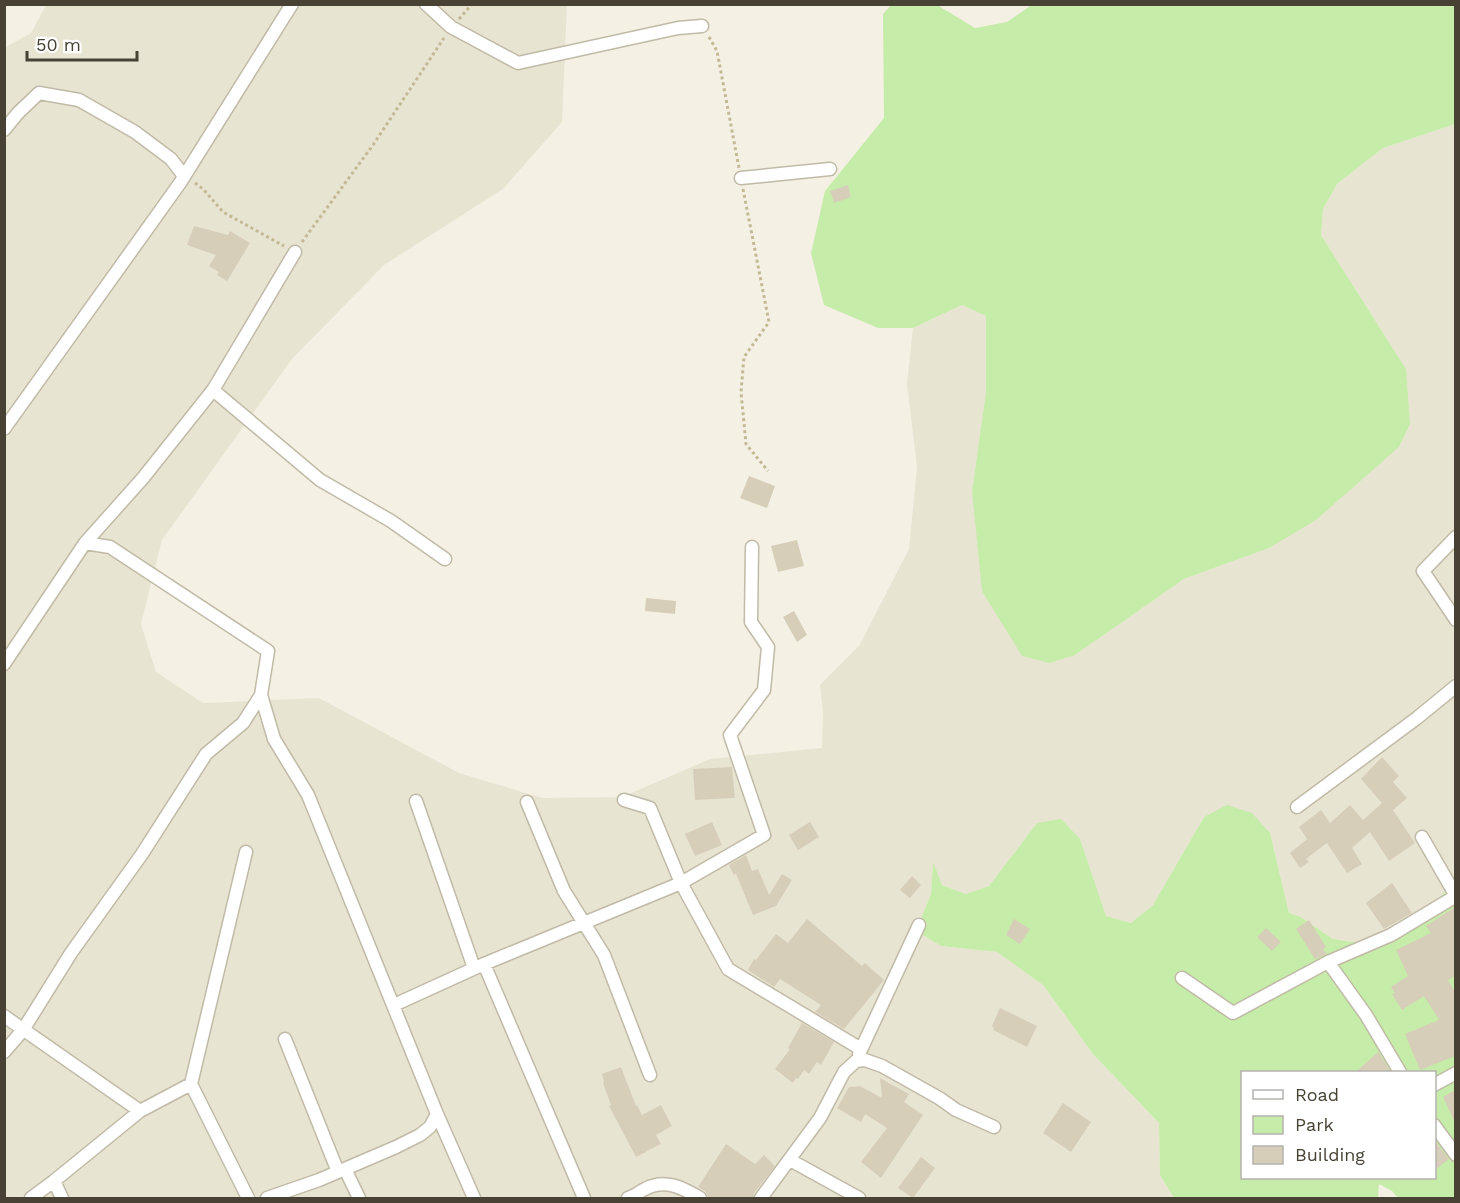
<svg xmlns="http://www.w3.org/2000/svg" width="1460" height="1203" font-family="'Work Sans',sans-serif">
	<style>
		.residential { fill: #e8e4d2 }
		.green { fill: #c6eca9; fill-rule: evenodd }
		.building { fill: #d7ceb9 }
		.lines { fill: none; stroke-linecap: round; stroke-linejoin: round }
		.street-casing { stroke: #c0baa6; stroke-width: 15 }
		.path { stroke: #c3b996; stroke-width: 3; stroke-dasharray: 3 3; stroke-linecap: butt }
		.street { stroke: #fff; stroke-width: 12 }
	</style>
	<rect width="100%" height="100%" fill="#f4f1e4"/>
	<path class="residential" d="M 46,5 L 567,5 L 562,122 L 503,189 L 384,265 L 292,359 L 162,540 L 141,624 L 156,672 L 203,703 L 319,698 L 459,773 L 542,798 L 622,797 L 710,759 L 822,748 L 823,712 L 820,685 L 859,646 L 909,549 L 917,467 L 907,384 L 913,328 L 962,305 L 986,316 L 986,392 L 972,491 L 1075,655 L 1184,579 L 1269,548 L 1406,369 L 1321,235 L 1323,209 L 1337,184 L 1383,148 L 1455,124 L 1455,882 L 1406,931 L 1359,943 L 1333,939 L 1301,917 L 1289,913 L 1270,833 L 1204,817 L 1153,905 L 1132,923 L 1106,916 L 1080,839 L 1037,823 L 989,886 L 966,894 L 942,885 L 933,864 L 931,894 L 916,931 L 941,946 L 997,952 L 1043,985 L 1093,1054 L 1159,1123 L 1160,1175 L 1174,1198 L 5,1198 L 4,48 L 31,33 Z"/>
	<path class="green" d="M 1033,4 L 1455,5 L 1455,124 L 1383,148 L 1337,184 L 1323,209 L 1321,235 L 1406,369 L 1410,424 L 1399,447 L 1316,520 L 1269,548 L 1184,579 L 1075,655 L 1049,663 L 1022,656 L 982,591 L 972,491 L 986,392 L 986,316 L 962,305 L 913,328 L 878,328 L 824,305 L 811,253 L 825,191 L 884,118 L 883,14 L 891,5 L 937,5 L 975,28 L 1007,22 Z
		M 1227,805 L 1252,813 L 1270,833 L 1289,913 L 1301,917 L 1333,939 L 1359,943 L 1406,931 L 1455,882 L 1455,1198 L 1398,1198 L 1392,1191 L 1379,1184 L 1378,1198 L 1174,1198 L 1160,1175 L 1159,1123 L 1093,1054 L 1043,985 L 997,952 L 941,946 L 916,931 L 931,894 L 933,862 L 942,885 L 966,894 L 989,886 L 1037,823 L 1061,819 L 1080,839 L 1106,916 L 1131,923 L 1153,905 L 1204,817 ZM 1242,1072 L 1434,1072 L 1434,1178 L 1242,1178 Z"/>
	<path class="building" d="M 848,185 L 851,197 L 834,203 L 830,191 Z
		M 194,226 L 228,235 L 230,231 L 250,243 L 227,281 L 217,275 L 219,272 L 209,266 L 216,255 L 187,245 Z
		M 749,476 L 775,486 L 767,508 L 740,498 Z
		M 797,540 L 804,566 L 778,572 L 771,546 Z
		M 646,598 L 676,601 L 675,614 L 645,611 Z
		M 794,611 L 807,635 L 797,642 L 783,617 Z
		M 1382,757 L 1399,776 L 1393,782 L 1407,798 L 1393,810 L 1415,843 L 1389,861 L 1370,832 L 1352,848 L 1362,864 L 1347,873 L 1327,843 L 1306,859 L 1309,862 L 1300,868 L 1290,853 L 1307,839 L 1299,827 L 1321,810 L 1330,823 L 1350,805 L 1363,820 L 1382,803 L 1361,779 Z
		M 732,767 L 735,798 L 695,800 L 693,769 Z
		M 712,822 L 722,845 L 695,856 L 685,834 Z
		M 810,822 L 819,837 L 798,850 L 789,835 Z
		M 746,855 L 752,871 L 758,869 L 769,895 L 782,874 L 792,880 L 776,906 L 753,915 L 736,874 L 734,875 L 729,865 Z
		M 912,876 L 921,885 L 910,898 L 900,890 Z
		M 1392,883 L 1412,913 L 1384,929 L 1366,903 Z
		M 1455,907 L 1455,976 L 1448,980 L 1455,992 L 1455,1056 L 1420,1070 L 1405,1034 L 1439,1020 L 1424,996 L 1402,1010 L 1392,994 L 1395,993 L 1391,987 L 1408,976 L 1396,950 L 1431,933 L 1426,926 Z
		M 807,919 L 862,966 L 865,963 L 884,980 L 844,1029 L 815,1012 L 821,1005 L 780,979 L 774,987 L 748,970 L 754,959 L 756,960 L 776,934 L 788,943 Z
		M 1014,919 L 1030,929 L 1020,944 L 1006,935 Z
		M 1309,920 L 1326,947 L 1323,949 L 1327,954 L 1315,959 L 1296,929 Z
		M 1266,928 L 1281,942 L 1272,951 L 1257,937 Z
		M 1000,1008 L 1037,1026 L 1027,1047 L 993,1030 L 994,1028 L 992,1026 Z
		M 802,1023 L 834,1042 L 821,1065 L 817,1062 L 809,1074 L 804,1070 L 798,1079 L 796,1078 L 793,1083 L 775,1069 L 790,1049 L 788,1048 Z
		M 1378,1052 L 1391,1072 L 1356,1072 Z
		M 621,1067 L 636,1106 L 637,1105 L 642,1115 L 661,1105 L 672,1126 L 656,1135 L 661,1144 L 647,1151 L 646,1150 L 646,1152 L 636,1157 L 609,1106 L 611,1105 L 603,1083 L 604,1082 L 602,1074 Z
		M 880,1078 L 909,1094 L 904,1102 L 923,1115 L 881,1178 L 861,1162 L 887,1128 L 865,1114 L 861,1122 L 837,1108 L 849,1087 L 860,1086 L 882,1098 Z
		M 1455,1090 L 1455,1123 L 1443,1097 Z
		M 1063,1103 L 1091,1122 L 1071,1152 L 1043,1133 Z
		M 1434,1140 L 1449,1159 L 1434,1171 Z
		M 726,1144 L 755,1164 L 764,1155 L 775,1166 L 754,1193 L 753,1198 L 709,1198 L 705,1191 L 698,1187 Z
		M 921,1157 L 935,1168 L 913,1198 L 898,1188 Z"/>
	<g class="lines">
		<g class="street-casing">
			<path id="street" d="M 426,4 L 451,27 L 518,63 L 678,28 L 702,26
				M 4,130 L 18,113 L 39,93 L 79,100 L 135,132 L 171,159 L 184,176
				M 741,178 L 830,169
				M 213,390 L 320,480 L 391,521 L 445,559
				M 4,429 L 180,183 L 292,4
				M 1456,537 L 1423,571 L 1456,620
				M 4,664 L 85,543 L 143,478 L 213,390 L 295,252
				M 261,695 L 274,739 L 308,795 L 437,1114 L 474,1198
				M 624,800 L 650,808 L 681,883 L 728,969 L 861,1049
				M 416,801 L 474,968
				M 527,802 L 564,891 L 604,955 L 650,1075
				M 1297,807 L 1417,718 L 1456,686
				M 1422,837 L 1456,896
				M 246,852 L 191,1084 L 248,1198
				M 1328,962 L 1366,1015 L 1400,1072
				M 484,964 L 584,1198
				M 1182,978 L 1233,1013 L 1328,962 L 1391,935 L 1456,896
				M 394,1005 L 484,964 L 681,883 L 764,835 L 730,735 L 764,690 L 768,647 L 751,622 L 752,547
				M 4,1016 L 140,1111
				M 285,1039 L 338,1172
				M 4,1052 L 23,1030 L 71,953 L 142,854 L 206,754 L 243,723 L 261,695 L 268,651 L 110,547 L 85,543
				M 859,1054 L 919,925
				M 1434,1085 L 1456,1073
				M 1434,1125 L 1456,1155
				M 790,1160 L 859,1198
				M 345,1169 L 359,1198
				M 31,1198 L 54,1181
				M 62,1198 L 54,1181 L 140,1111 L 191,1084
				M 267,1198 L 319,1180 L 396,1147 L 420,1135 L 430,1127 L 437,1114
				M 628,1198 C 635,1196 639,1192 645,1189 C 665,1178 683,1188 700,1198
				M 761,1198 L 820,1118 L 844,1072 L 856,1061 L 865,1060 L 882,1066 L 939,1098 L 956,1110 L 994,1127"/>
		</g>
		<path class="path" d="M 459,19 L 472,4
			M 709,37 L 717,51 L 739,168
			M 195,183 L 203,189 L 223,212 L 284,246
			M 743,189 L 769,322 L 744,357 L 741,392 L 746,444 L 768,471
			M 302,242 L 373,145 L 444,38"/>
		<use href="#street" class="street"/>
	</g>
	<rect width="1460" height="1203" fill="none" stroke="#474234" stroke-width="12"/>
	<rect x="1241" y="1071" width="195" height="108" fill="#ffffff" stroke="#b5b3ae" stroke-width="1.5"/>
	<rect x="1253" y="1090" width="30" height="9" fill="#ffffff" stroke="#b5b3ae" stroke-width="1.5"/>
	<text x="1295" y="1101" font-size="18" fill="#474234">Road</text>
	<rect x="1253" y="1116" width="30" height="18" fill="#c6eca9" stroke="#b5b3ae" stroke-width="1.5"/>
	<text x="1295" y="1131" font-size="18" fill="#474234">Park</text>
	<rect x="1253" y="1146" width="30" height="18" fill="#d7ceb9" stroke="#b5b3ae" stroke-width="1.5"/>
	<text x="1295" y="1161" font-size="18" fill="#474234">Building</text>
	<path d="M27 51v9h110v-9" fill="none" stroke="#474234" stroke-width="3"/>
	<text x="36" y="51" font-size="18" fill="#474234" stroke="#ffffff" stroke-width="4.5" paint-order="stroke">50 m</text>
</svg>
